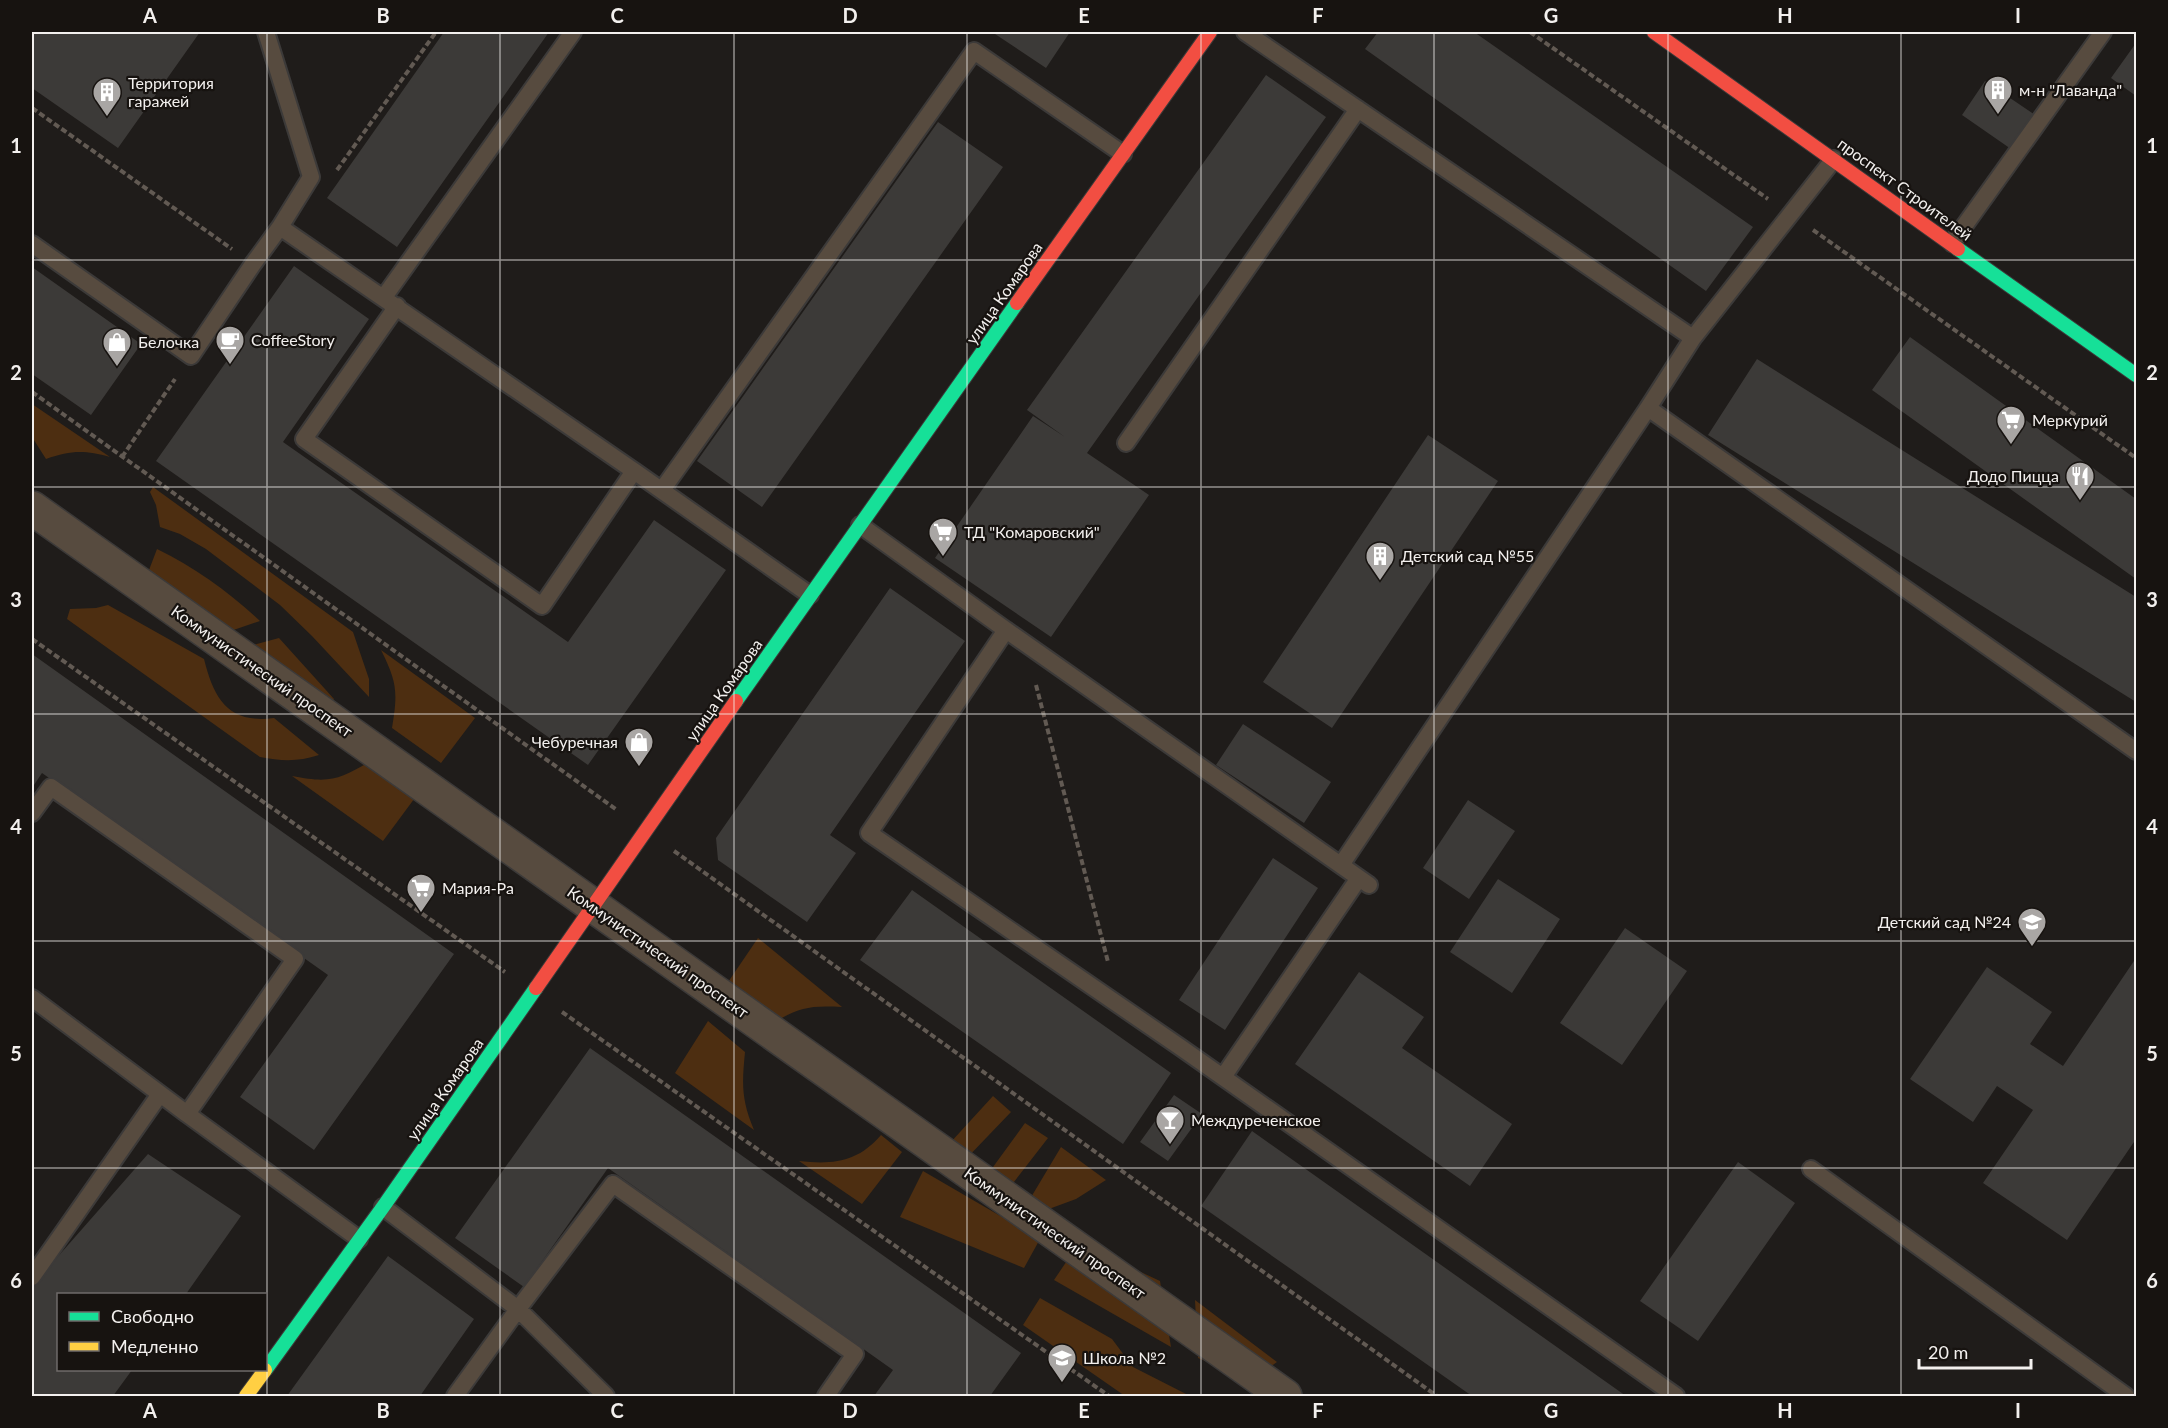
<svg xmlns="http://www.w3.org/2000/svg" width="2168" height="1428" font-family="Lato,sans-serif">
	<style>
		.green { fill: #4d2e11 }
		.building { fill: #3c3a38 }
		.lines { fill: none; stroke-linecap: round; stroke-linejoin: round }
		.lane-casing { stroke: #3c3a39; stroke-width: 20 }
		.street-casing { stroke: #3c3a39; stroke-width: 36 }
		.fast-casing { stroke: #3c3a39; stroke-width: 16 }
		.slow-casing { stroke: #3c3a39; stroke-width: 16 }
		.jam-casing { stroke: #3c3a39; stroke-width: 16 }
		.path { stroke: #625a53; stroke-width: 4; stroke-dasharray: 6 3; stroke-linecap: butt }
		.lane { stroke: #574b3f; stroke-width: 16 }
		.street { stroke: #574b3f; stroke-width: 33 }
		.fast { stroke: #16e098; stroke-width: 14 }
		.slow { stroke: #ffcf43; stroke-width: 14 }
		.jam { stroke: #f24e42; stroke-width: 14 }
		.grid { fill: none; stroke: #f3f0ee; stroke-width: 1.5; stroke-opacity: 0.55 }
		.labels { text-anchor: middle; stroke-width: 4.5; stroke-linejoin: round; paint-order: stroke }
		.poi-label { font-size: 16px; fill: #f3f0ee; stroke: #171310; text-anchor: start }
		.street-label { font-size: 16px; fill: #f3f0ee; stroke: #171310 }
		.neatline { fill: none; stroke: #f3f0ee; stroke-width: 2 }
		.grid-label { font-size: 20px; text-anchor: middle; font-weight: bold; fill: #f3f0ee }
	</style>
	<rect width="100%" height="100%" fill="#1f1c1a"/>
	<path class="green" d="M 32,404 L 110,457 C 85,450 71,450 46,459 L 32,437 Z
		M 153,487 L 353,632 L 369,679 L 369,697 L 312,636 L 280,605 L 206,549 L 180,534 L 160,527 L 156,505 L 150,492 Z
		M 157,549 C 196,568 229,592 260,621 L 219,635 L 149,570 Z
		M 108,605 L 204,659 C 214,699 228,724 274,718 L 319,755 C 298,762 281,761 260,757 L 67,619 L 70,609 L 96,608 Z
		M 279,638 L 334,699 L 318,721 L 238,649 Z
		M 381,650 L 475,718 L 441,763 L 392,728 C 398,692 397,682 381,650 Z
		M 374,759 L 420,791 L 383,841 L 292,776 C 332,784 340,779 374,759 Z
		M 758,938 L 842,1007 C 807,1005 799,1008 769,1025 L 722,991 Z
		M 708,1021 L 745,1052 C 742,1084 741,1099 754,1130 L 675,1073 Z
		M 993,1096 L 1011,1112 L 964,1161 L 950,1143 Z
		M 1025,1123 L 1048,1138 L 1007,1191 L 985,1178 Z
		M 881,1135 L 902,1152 L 862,1204 L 799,1161 C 833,1165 858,1162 881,1135 Z
		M 1061,1147 L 1106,1180 L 1076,1199 L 1038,1213 L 1027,1204 Z
		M 923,1171 L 1040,1239 L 1024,1268 L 900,1217 Z
		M 1079,1243 L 1160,1281 L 1171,1347 L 1054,1280 Z
		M 1040,1298 L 1112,1339 L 1133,1367 L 1190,1396 L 1125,1396 L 1023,1325 Z
		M 1195,1300 L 1277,1362 L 1252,1380 L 1198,1358 Z"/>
	<path class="building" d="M 32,32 L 200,32 L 118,148 L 32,88 Z
		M 444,32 L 549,32 L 397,247 L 327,198 Z
		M 992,32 L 1070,32 L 1046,68 Z
		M 1378,32 L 1474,32 L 1753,227 L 1706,291 L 1365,49 Z
		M 2136,43 L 2136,96 L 2111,78 Z
		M 1266,75 L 1326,117 L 1087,453 L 1149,495 L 1051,637 L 935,558 L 1033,416 L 1065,437 L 1027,410 Z
		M 1985,81 L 2035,115 L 2011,149 L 1962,115 Z
		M 938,122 L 1003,167 L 762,507 L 697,461 Z
		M 294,266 L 369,319 L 283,442 L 568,642 L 654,520 L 726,570 L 588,765 L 156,461 Z
		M 32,267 L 141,344 L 91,415 L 32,374 Z
		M 1910,337 L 2136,499 L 2136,579 L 1872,390 Z
		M 1757,359 L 2136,597 L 2136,702 L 1708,435 Z
		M 1428,435 L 1498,481 L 1332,728 L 1263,682 Z
		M 890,588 L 965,641 L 830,835 L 856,853 L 807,922 L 718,860 L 716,838 Z
		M 32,654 L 454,954 L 314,1150 L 240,1097 L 328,975 L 42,773 L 32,788 Z
		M 1243,724 L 1331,782 L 1304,823 L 1216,765 Z
		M 1468,800 L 1515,831 L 1469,899 L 1423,868 Z
		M 1273,858 L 1318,888 L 1225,1030 L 1179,1000 Z
		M 1498,879 L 1560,919 L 1512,993 L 1450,952 Z
		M 912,890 L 1171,1073 L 1123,1144 L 860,960 Z
		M 1625,928 L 1687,971 L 1622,1065 L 1560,1023 Z
		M 2136,958 L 2136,1139 L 2067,1240 L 1983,1183 L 2033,1110 L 1997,1086 L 1973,1122 L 1910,1079 L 1987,967 L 2052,1012 L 2030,1044 L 2063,1066 Z
		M 1359,972 L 1424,1017 L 1402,1048 L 1512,1124 L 1470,1186 L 1295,1064 Z
		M 590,1048 L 1021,1353 L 990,1396 L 874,1396 L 893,1370 L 608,1168 L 524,1287 L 455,1238 Z
		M 1174,1095 L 1202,1114 L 1168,1161 L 1140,1142 Z
		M 1252,1131 L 1626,1396 L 1472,1396 L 1201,1206 Z
		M 148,1154 L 241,1216 L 186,1294 L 58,1294 L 58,1370 L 132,1370 L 113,1396 L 32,1396 L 32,1286 Z
		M 1738,1162 L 1795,1203 L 1698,1341 L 1640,1301 Z
		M 388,1256 L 474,1319 L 420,1396 L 287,1396 Z"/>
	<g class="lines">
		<g class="lane-casing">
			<path id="lane" d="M 266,32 L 311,177 L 280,227
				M 1245,32 L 1693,338 L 1834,159
				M 1952,243 L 2103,32
				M 32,244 L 191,356 L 253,264 L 280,227 L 634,471
				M 384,297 L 573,32
				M 397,306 L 304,439 L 542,606 L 634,471 L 810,595
				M 1693,338 L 1648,408 L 2136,751
				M 1126,443 L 1358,109
				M 662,490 L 974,51 L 1123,154
				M 860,525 L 1006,630 L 869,833 L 1180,1047 L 1676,1396
				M 1006,630 L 1369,885
				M 32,813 L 51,787 L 295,959 L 187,1114 L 359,1239
				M 1341,865 L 1648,408
				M 32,998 L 187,1114
				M 1223,1077 L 1359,878
				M 1811,1169 L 2126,1396
				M 383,1207 L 518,1309 L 613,1184 L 855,1354 L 826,1396
				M 32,1277 L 160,1094
				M 455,1396 L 518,1309 L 606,1396"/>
		</g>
		<g class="street-casing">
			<path id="street" d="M 32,508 L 1285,1396"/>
		</g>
		<g class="fast-casing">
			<path id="fast" d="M 1958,249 L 2136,375
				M 736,701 L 1017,303
				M 266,1369 L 383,1207 L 536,988"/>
		</g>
		<g class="slow-casing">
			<path id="slow" d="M 246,1396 L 265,1370"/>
		</g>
		<g class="jam-casing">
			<path id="jam" d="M 1654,32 L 1958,249
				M 1017,303 L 1210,32
				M 536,988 L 736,701"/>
		</g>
		<path class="path" d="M 1530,32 L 1768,199
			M 32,108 L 232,249
			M 337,170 L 436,32
			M 1813,230 L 2136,458
			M 32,392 L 617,810
			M 122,457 L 175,379
			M 32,639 L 505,972
			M 1036,685 L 1108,962
			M 674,851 L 1437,1396
			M 562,1012 L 1109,1396"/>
		<use href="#lane" class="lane"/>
		<use href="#street" class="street"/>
		<use href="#fast" class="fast"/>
		<use href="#slow" class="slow"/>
		<use href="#jam" class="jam"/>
	</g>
	<path class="grid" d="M 267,32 L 267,1396M 500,32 L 500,1396M 734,32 L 734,1396M 967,32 L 967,1396M 1201,32 L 1201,1396M 1434,32 L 1434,1396M 1668,32 L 1668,1396M 1901,32 L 1901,1396M 32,260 L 2136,260M 32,487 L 2136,487M 32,714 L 2136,714M 32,941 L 2136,941M 32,1168 L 2136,1168"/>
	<defs>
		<g id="building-pin" transform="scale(1.5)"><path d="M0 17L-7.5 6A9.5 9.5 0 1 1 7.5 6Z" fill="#a9a6a4" stroke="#171310"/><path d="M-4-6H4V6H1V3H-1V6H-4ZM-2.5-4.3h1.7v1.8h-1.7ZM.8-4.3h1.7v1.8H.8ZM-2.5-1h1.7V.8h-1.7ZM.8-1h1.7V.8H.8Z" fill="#fff"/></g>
		<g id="cafe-pin" transform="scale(1.5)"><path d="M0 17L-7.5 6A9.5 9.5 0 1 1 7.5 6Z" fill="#a9a6a4" stroke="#171310"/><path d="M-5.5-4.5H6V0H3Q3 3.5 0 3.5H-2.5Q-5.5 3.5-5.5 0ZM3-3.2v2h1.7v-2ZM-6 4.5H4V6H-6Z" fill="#fff"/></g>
		<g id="shop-pin" transform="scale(1.5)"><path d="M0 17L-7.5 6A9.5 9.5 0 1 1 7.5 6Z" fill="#a9a6a4" stroke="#171310"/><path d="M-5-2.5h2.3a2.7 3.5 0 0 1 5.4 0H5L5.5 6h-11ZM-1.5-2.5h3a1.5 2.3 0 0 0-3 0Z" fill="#fff"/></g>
		<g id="supermarket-pin" transform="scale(1.5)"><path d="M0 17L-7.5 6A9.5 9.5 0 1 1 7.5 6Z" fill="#a9a6a4" stroke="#171310"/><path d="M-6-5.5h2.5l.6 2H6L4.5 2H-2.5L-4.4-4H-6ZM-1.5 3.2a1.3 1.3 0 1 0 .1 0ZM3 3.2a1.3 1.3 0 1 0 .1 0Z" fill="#fff"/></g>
		<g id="restaurant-pin" transform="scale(1.5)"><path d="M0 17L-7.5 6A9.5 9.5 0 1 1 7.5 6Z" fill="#a9a6a4" stroke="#171310"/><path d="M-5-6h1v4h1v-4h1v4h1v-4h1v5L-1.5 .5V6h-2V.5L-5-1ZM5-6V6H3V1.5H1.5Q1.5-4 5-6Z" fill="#fff"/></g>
		<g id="school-pin" transform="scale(1.5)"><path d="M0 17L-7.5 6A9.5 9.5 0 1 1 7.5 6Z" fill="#a9a6a4" stroke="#171310"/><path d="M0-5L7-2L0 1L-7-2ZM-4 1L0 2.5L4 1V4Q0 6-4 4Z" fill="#fff"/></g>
		<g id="bar-pin" transform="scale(1.5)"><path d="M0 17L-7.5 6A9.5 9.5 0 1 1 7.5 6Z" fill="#a9a6a4" stroke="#171310"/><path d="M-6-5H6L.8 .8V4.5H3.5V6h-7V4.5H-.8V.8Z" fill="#fff"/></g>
	</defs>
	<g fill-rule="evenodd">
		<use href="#building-pin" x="1998" y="90"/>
		<use href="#building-pin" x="107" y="92"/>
		<use href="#cafe-pin" x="230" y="340"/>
		<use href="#shop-pin" x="117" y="342"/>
		<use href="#supermarket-pin" x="2011" y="420"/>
		<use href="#restaurant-pin" x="2080" y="476"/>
		<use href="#supermarket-pin" x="943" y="532"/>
		<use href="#building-pin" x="1380" y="556"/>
		<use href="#shop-pin" x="639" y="742"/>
		<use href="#supermarket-pin" x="421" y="888"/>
		<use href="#school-pin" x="2032" y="922"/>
		<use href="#bar-pin" x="1170" y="1120"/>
		<use href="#school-pin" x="1062" y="1358"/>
	</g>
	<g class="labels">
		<g class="poi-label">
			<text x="128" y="89">Территория<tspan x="128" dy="18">гаражей</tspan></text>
			<text x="2019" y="96">м-н "Лаванда"</text>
			<text x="251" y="346">CoffeeStory</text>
			<text x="138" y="348">Белочка</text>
			<text x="2032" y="426">Меркурий</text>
			<text x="2059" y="482" text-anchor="end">Додо Пицца</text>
			<text x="964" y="538">ТД "Комаровский"</text>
			<text x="1401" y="562">Детский сад №55</text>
			<text x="618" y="748" text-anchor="end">Чебуречная</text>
			<text x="442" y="894">Мария-Ра</text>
			<text x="2011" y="928" text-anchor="end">Детский сад №24</text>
			<text x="1191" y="1126">Междуреченское</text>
			<text x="1083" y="1364">Школа №2</text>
		</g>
		<g class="street-label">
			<text transform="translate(1905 189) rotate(36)" y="6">проспект Строителей</text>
			<text transform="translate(1004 293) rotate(-55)" y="6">улица Комарова</text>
			<text transform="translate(262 671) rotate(35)" y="6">Коммунистический проспект</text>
			<text transform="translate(724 690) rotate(-55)" y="6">улица Комарова</text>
			<text transform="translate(658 952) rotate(35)" y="6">Коммунистический проспект</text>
			<text transform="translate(445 1089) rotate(-55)" y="6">улица Комарова</text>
			<text transform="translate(1055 1233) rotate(35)" y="6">Коммунистический проспект</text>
		</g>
	</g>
	<rect width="2168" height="1428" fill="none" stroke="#171310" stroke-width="66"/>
	<rect x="57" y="1293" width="210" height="78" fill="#171310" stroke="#6f6b69" stroke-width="1.5"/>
	<rect x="69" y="1312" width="30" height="9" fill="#16e098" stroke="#6f6b69" stroke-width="1.5"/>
	<text x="111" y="1323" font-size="18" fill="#f3f0ee">Свободно</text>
	<rect x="69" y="1342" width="30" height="9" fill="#ffcf43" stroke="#6f6b69" stroke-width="1.5"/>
	<text x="111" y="1353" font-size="18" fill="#f3f0ee">Медленно</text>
	<path d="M1919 1359v9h112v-9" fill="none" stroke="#f3f0ee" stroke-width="3"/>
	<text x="1928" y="1359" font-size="18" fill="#f3f0ee" stroke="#171310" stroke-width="4.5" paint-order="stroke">20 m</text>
	<rect x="33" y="33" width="2102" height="1362" class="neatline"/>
	<g class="grid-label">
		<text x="150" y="23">A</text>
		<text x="383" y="23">B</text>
		<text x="617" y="23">C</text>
		<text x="850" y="23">D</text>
		<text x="1084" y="23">E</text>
		<text x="1318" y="23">F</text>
		<text x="1551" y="23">G</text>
		<text x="1785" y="23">H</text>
		<text x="2018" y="23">I</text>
		<text x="16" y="153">1</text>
		<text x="2152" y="153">1</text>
		<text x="16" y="380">2</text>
		<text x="2152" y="380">2</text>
		<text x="16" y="607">3</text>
		<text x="2152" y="607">3</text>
		<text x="16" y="834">4</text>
		<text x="2152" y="834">4</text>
		<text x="16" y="1061">5</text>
		<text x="2152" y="1061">5</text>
		<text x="16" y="1288">6</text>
		<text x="2152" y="1288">6</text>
		<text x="150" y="1418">A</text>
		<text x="383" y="1418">B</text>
		<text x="617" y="1418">C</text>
		<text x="850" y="1418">D</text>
		<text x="1084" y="1418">E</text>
		<text x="1318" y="1418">F</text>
		<text x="1551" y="1418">G</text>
		<text x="1785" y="1418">H</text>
		<text x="2018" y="1418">I</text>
	</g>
</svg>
